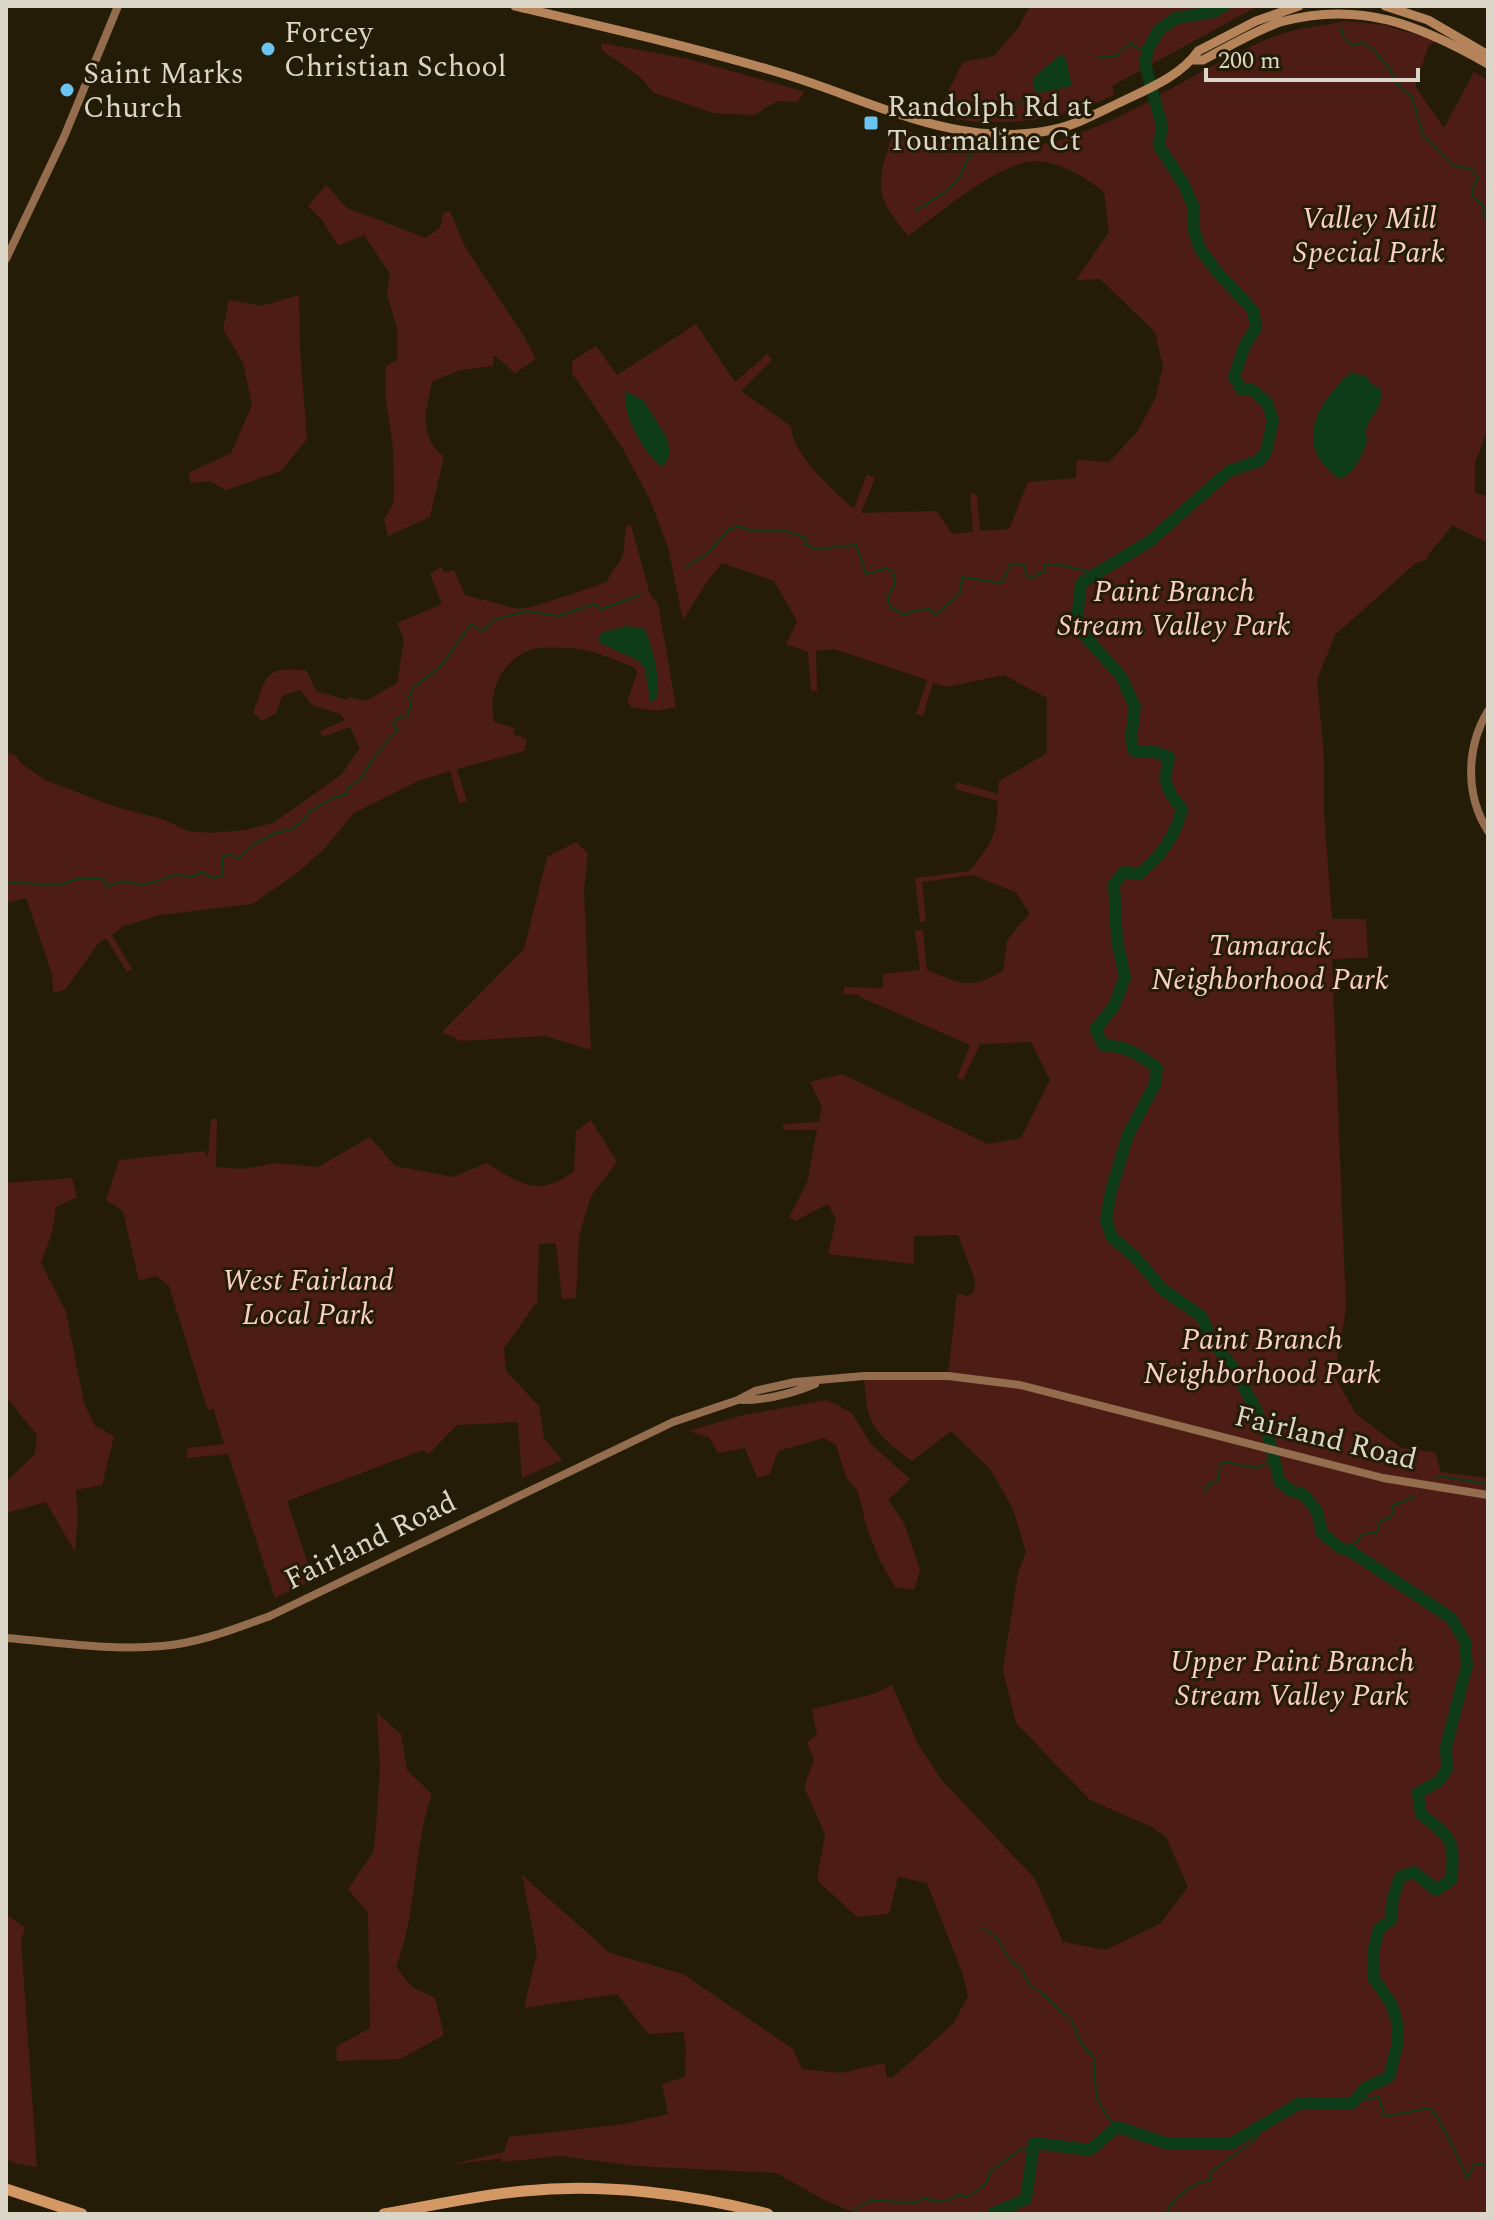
<svg xmlns="http://www.w3.org/2000/svg" width="1494" height="2220" font-family="Spectral,serif">
	<style>
		.green { fill: #4d1d15 }
		.water { fill: #0e3b17 }
		.lines { fill: none; stroke-linecap: round; stroke-linejoin: round }
		.stream { stroke: #0e3b17; stroke-width: 2 }
		.river { stroke: #0e3b17; stroke-width: 12 }
		.secondary { stroke: #946d4e; stroke-width: 8 }
		.primary { stroke: #b6845a; stroke-width: 9 }
		.highway { stroke: #d49865; stroke-width: 11 }
		.poi-dot { fill: #6bc3f2; stroke: #241c06; stroke-width: 3 }
		.labels { text-anchor: middle; stroke-width: 6; stroke-linejoin: round; paint-order: stroke }
		.poi-label { font-size: 30px; fill: #dbd6c8; stroke: #241c06; text-anchor: start }
		.park-label { font-size: 30px; font-style: italic; fill: #fbcfc6; stroke: #241c06 }
		.street-label { font-size: 30px; fill: #dbd6c8; stroke: #241c06 }
	</style>
	<rect width="100%" height="100%" fill="#241c06"/>
	<path class="green" d="M 1030,6 L 1258,6 L 1112,86 L 1114,95 C 1058,122 997,129 936,116 L 963,62 L 994,56 L 1018,28 Z
		M 1344,21 L 1385,25 L 1437,41 L 1429,45 L 1415,86 L 1444,128 L 1474,72 L 1488,80 L 1488,429 L 1475,463 L 1475,493 L 1488,496 L 1488,543 L 1452,525 C 1445,538 1432,546 1426,560 L 1416,563 L 1335,635 L 1317,680 L 1324,756 L 1324,812 L 1332,919 L 1366,919 L 1368,958 L 1332,959 L 1346,1309 L 1334,1375 L 1356,1414 L 1401,1448 L 1435,1452 L 1441,1472 L 1488,1478 L 1488,2214 L 858,2214 L 826,2201 L 776,2173 L 634,2166 L 561,2156 L 501,2162 L 502,2158 L 495,2159 L 450,2165 L 504,2152 L 509,2137 L 624,2124 L 668,2114 L 662,2084 L 685,2077 L 686,2048 L 683,2032 L 648,2034 L 617,1994 L 524,2008 L 537,1953 L 522,1875 L 610,1953 L 683,1974 L 793,2049 L 802,2069 L 841,2073 L 884,2063 L 887,2077 L 892,2078 L 953,2024 L 968,1996 L 962,1972 L 927,1883 L 898,1877 L 889,1914 L 857,1917 L 817,1880 L 825,1834 L 804,1787 L 814,1760 L 807,1742 L 817,1735 L 812,1709 L 874,1694 L 892,1685 L 918,1744 L 941,1779 L 1035,1879 L 1063,1942 L 1106,1950 L 1161,1923 L 1188,1887 L 1166,1837 L 1152,1827 L 1090,1800 L 1016,1723 L 1003,1670 L 1018,1572 L 1026,1552 L 1013,1509 L 991,1470 L 951,1431 L 912,1461 C 872,1431 867,1426 864,1376 L 948,1376 L 957,1293 L 967,1296 L 974,1292 L 975,1280 L 958,1235 L 914,1236 L 914,1264 L 828,1254 L 836,1219 L 828,1204 L 795,1221 L 789,1217 L 807,1183 L 817,1130 L 783,1130 L 783,1124 L 819,1122 L 822,1107 L 810,1082 L 842,1074 L 988,1144 L 1021,1138 L 1050,1080 L 1031,1042 L 980,1044 L 963,1080 L 957,1077 L 970,1045 L 858,996 L 860,995 L 844,994 L 844,987 L 883,988 L 883,974 L 920,970 L 915,931 L 923,930 L 927,970 C 960,984 972,991 1003,970 L 1007,940 L 1029,914 L 1017,893 L 973,875 L 922,882 L 926,921 L 920,922 L 915,878 L 969,871 C 992,844 997,836 998,801 L 955,789 L 957,782 L 998,794 L 999,781 L 1047,753 L 1047,698 L 1004,675 L 947,687 L 933,683 L 923,716 L 916,714 L 927,680 L 834,649 L 816,651 L 817,691 L 811,691 L 808,652 L 786,644 L 797,621 L 774,581 L 722,563 L 707,582 L 683,620 L 668,547 L 650,500 L 623,449 L 572,373 L 572,361 L 596,346 L 617,375 L 696,324 L 735,382 L 767,354 L 772,360 L 741,391 L 791,426 C 792,455 834,491 854,509 L 867,474 L 875,478 L 861,513 L 937,511 L 952,534 L 973,532 L 970,493 L 977,495 L 980,531 L 1009,529 L 1028,482 L 1076,478 L 1077,460 L 1109,462 L 1137,432 L 1155,399 L 1163,367 L 1155,332 L 1100,279 L 1076,280 L 1109,232 L 1104,192 C 1085,177 1062,163 1037,161 C 1001,160 937,215 908,236 C 884,205 874,195 886,155 C 890,144 890,134 902,129 C 925,137 949,145 973,148 C 1086,161 1175,75 1273,37 C 1296,27 1320,27 1344,21 Z
		M 601,43 L 689,59 L 805,92 L 797,102 L 778,101 L 754,115 L 713,113 L 654,93 L 640,77 L 602,50 Z
		M 326,185 L 347,208 L 426,238 L 440,228 L 443,213 L 450,211 L 464,245 L 525,338 L 536,359 L 515,373 L 494,355 L 493,366 L 460,370 L 433,381 C 425,410 418,436 444,457 L 430,517 L 388,536 L 384,519 L 394,503 L 393,448 L 386,401 L 386,366 L 397,360 L 398,332 L 387,294 L 390,274 L 364,235 L 338,246 L 322,220 L 308,206 Z
		M 299,295 L 300,351 L 307,439 L 281,471 L 226,490 L 210,481 L 191,483 L 188,473 L 231,453 L 252,405 L 243,363 L 223,329 L 229,300 L 261,306 Z
		M 631,525 L 650,595 L 658,604 L 676,707 L 656,711 L 630,707 L 631,704 L 627,703 L 637,672 L 634,667 C 617,661 598,652 580,649 C 570,648 538,646 530,650 C 499,663 488,692 494,722 L 515,728 L 513,734 L 527,739 L 524,751 L 457,769 L 467,801 L 459,803 L 450,771 L 418,781 L 354,813 L 325,848 L 296,874 L 252,904 L 160,915 L 124,926 L 112,935 L 132,969 L 127,972 L 106,938 L 97,945 L 65,990 L 53,993 L 52,974 L 26,898 L 6,903 L 6,752 L 15,755 L 22,764 L 45,780 L 116,807 L 162,819 L 188,831 L 211,833 L 245,830 L 273,823 L 341,775 L 360,748 L 350,727 L 322,737 L 320,731 L 345,720 L 340,714 L 312,705 L 300,690 L 282,696 L 276,713 L 262,721 L 253,713 C 267,677 263,665 307,671 L 316,691 L 348,700 L 348,697 L 366,701 L 397,683 L 404,640 L 397,623 L 442,604 L 430,574 L 441,567 L 445,573 L 454,570 L 465,595 L 518,609 L 532,607 L 590,588 L 606,582 L 623,556 L 626,527 Z
		M 576,842 L 588,853 L 584,890 L 591,1050 L 545,1036 L 461,1041 L 442,1032 L 524,949 L 547,857 Z
		M 211,1119 L 217,1119 L 216,1167 L 242,1169 L 276,1163 L 318,1167 L 370,1137 L 395,1166 L 453,1177 L 487,1163 C 520,1184 539,1198 574,1171 L 576,1131 L 591,1120 L 617,1162 L 591,1196 L 579,1236 L 576,1298 L 562,1299 L 556,1243 L 539,1244 L 537,1302 L 504,1348 L 506,1371 L 539,1406 L 544,1438 L 562,1460 L 522,1478 L 518,1422 L 457,1425 L 429,1454 L 423,1450 L 287,1501 L 313,1579 L 275,1598 L 228,1454 L 186,1458 L 188,1448 L 224,1444 L 213,1408 L 208,1411 L 169,1286 L 156,1276 L 139,1281 L 123,1211 L 106,1200 L 119,1160 L 204,1151 L 208,1157 Z
		M 72,1178 L 77,1197 L 56,1207 L 52,1233 L 41,1263 L 66,1312 L 84,1403 L 95,1426 L 114,1436 L 102,1485 L 76,1490 L 78,1518 L 75,1552 L 46,1502 L 6,1513 L 6,1482 L 35,1454 L 37,1435 L 6,1397 L 6,1183 Z
		M 827,1400 L 852,1413 L 871,1444 L 910,1479 L 888,1500 L 904,1523 L 920,1570 L 914,1590 L 895,1587 L 880,1561 L 867,1528 L 858,1492 L 846,1477 L 836,1445 L 824,1438 L 778,1451 L 770,1474 L 757,1478 L 745,1448 L 718,1453 L 709,1437 L 688,1431 L 744,1415 Z
		M 377,1713 L 401,1734 L 407,1770 L 432,1794 C 412,1850 418,1912 396,1967 L 412,1987 L 435,1998 L 444,2035 L 400,2059 L 337,2061 L 336,2047 L 370,2028 L 368,1913 L 348,1889 L 374,1851 L 380,1770 Z
		M 6,1914 L 25,1928 L 21,1941 L 37,2167 L 17,2164 L 6,2159 Z"/>
	<path class="water" d="M 1060,55 L 1065,55 L 1072,86 L 1038,93 L 1034,89 L 1034,77 Z
		M 1351,372 L 1368,377 L 1370,383 L 1381,389 C 1383,411 1369,414 1366,431 C 1366,435 1368,440 1366,444 C 1362,457 1353,474 1340,479 C 1291,446 1317,403 1351,372 Z
		M 626,391 L 644,401 L 667,438 L 670,454 L 663,467 C 646,458 619,410 626,391 Z
		M 626,626 L 644,628 C 651,642 664,686 655,700 L 650,701 L 645,668 L 637,660 L 600,643 L 598,639 L 601,633 Z"/>
	<g class="lines">
		<path class="stream" d="M 1340,26 L 1344,38 L 1351,45 L 1364,43 L 1374,50 L 1389,68 L 1398,85 L 1412,97 L 1423,135 L 1453,165 L 1473,170 L 1478,178 L 1473,188 L 1473,197 L 1483,205 L 1484,217 L 1488,220
			M 1098,57 L 1115,57 L 1131,43 L 1147,55
			M 1007,109 L 1038,93
			M 915,210 C 931,202 947,193 958,179 C 965,170 964,159 974,152
			M 684,568 L 708,553 L 729,529 L 740,526 L 750,531 L 785,531 L 807,538 L 805,544 L 815,549 L 856,545 L 866,574 L 888,568 L 894,574 L 895,585 L 887,597 L 891,608 L 905,615 L 917,610 L 930,609 L 936,615 L 960,593 L 962,577 L 1002,583 L 1010,565 L 1025,565 L 1026,575 L 1031,578 L 1044,572 L 1045,564 L 1062,565 L 1094,573
			M 6,882 L 60,885 L 77,879 L 103,878 L 106,887 C 124,878 124,883 142,884 C 161,885 167,870 192,877 L 202,872 L 213,878 L 223,875 L 222,857 L 230,854 L 238,859 L 253,844 L 275,833 L 291,830 L 306,818 L 310,811 L 333,798 L 346,794 L 349,786 L 362,778 C 363,771 391,734 398,730 L 393,725 L 396,719 L 407,715 L 411,707 L 409,698 L 412,689 L 441,666 L 471,624 L 483,631 L 493,620 L 527,611 L 558,616 L 594,604 L 601,609 L 641,595
			M 1436,1479 L 1440,1476 L 1488,1484
			M 1205,1493 L 1209,1484 L 1218,1481 L 1220,1465 L 1225,1462 L 1256,1468 L 1273,1460
			M 1349,1550 L 1363,1534 L 1377,1532 L 1380,1521 L 1390,1518 L 1394,1511 L 1392,1506 L 1415,1496
			M 983,1928 L 997,1938 L 1010,1960 L 1022,1970 L 1029,1985 L 1041,1992 L 1073,2023 L 1081,2043 L 1094,2058 C 1096,2092 1092,2101 1117,2127
			M 1365,2088 L 1367,2100 L 1379,2096 L 1383,2114 L 1388,2116 L 1429,2108 L 1437,2116 L 1468,2178 L 1474,2164 L 1488,2164
			M 853,2210 L 871,2200 L 914,2203 L 925,2198 C 937,2203 949,2203 960,2194 L 966,2197 C 980,2190 987,2187 990,2172 L 1021,2149 L 1033,2150
			M 1165,2214 C 1176,2196 1190,2183 1211,2180 L 1211,2172 L 1256,2139 L 1262,2126"/>
		<path class="river" d="M 992,2214 L 1026,2199 L 1034,2143 L 1090,2150 L 1117,2127 L 1166,2143 L 1232,2143 L 1300,2103 L 1353,2103 L 1365,2088 L 1389,2077 L 1397,2046 L 1398,2026 L 1392,2005 L 1373,1977 L 1373,1952 L 1379,1929 L 1391,1920 L 1393,1898 L 1400,1877 L 1414,1872 L 1436,1890 L 1451,1880 C 1456,1840 1451,1838 1421,1814 L 1418,1793 L 1439,1781 L 1447,1769 L 1446,1747 L 1467,1665 L 1465,1641 L 1451,1618 L 1349,1550 L 1340,1548 L 1322,1533 L 1317,1511 L 1303,1494 L 1291,1491 L 1280,1482 L 1267,1432 L 1236,1371 L 1213,1343 L 1202,1317 L 1162,1289 L 1136,1258 L 1112,1237 L 1106,1220 L 1111,1191 L 1128,1135 L 1155,1084 L 1157,1068 C 1139,1054 1126,1046 1103,1045 L 1096,1029 L 1114,1006 L 1125,977 L 1117,941 L 1114,884 L 1124,872 L 1139,874 C 1161,856 1175,837 1182,809 C 1165,789 1163,782 1169,757 L 1152,751 L 1134,751 L 1131,740 L 1135,707 L 1121,676 L 1083,634 L 1077,619 L 1081,583 L 1150,541 L 1229,471 L 1259,461 L 1266,452 L 1273,420 L 1267,403 L 1253,390 L 1242,390 L 1234,377 L 1245,345 L 1256,328 L 1253,310 L 1218,273 L 1200,249 L 1193,227 L 1194,208 L 1183,183 L 1159,146 L 1162,126 L 1145,64 L 1148,49 L 1159,30 L 1176,18 L 1213,12 L 1224,6"/>
		<path class="secondary" d="M 6,259 L 64,137 L 118,6
			M 1488,711 C 1466,747 1465,795 1488,831
			M 742,1400 C 768,1400 791,1394 815,1384
			M 6,1638 C 57,1642 110,1651 162,1646 C 200,1643 234,1629 270,1616 L 673,1422 L 738,1400 L 755,1391 L 795,1382 L 864,1376 L 948,1376 L 1020,1385 L 1383,1478 L 1488,1495"/>
		<path class="primary" d="M 515,6 C 601,26 689,46 774,71 C 866,97 957,152 1056,129 C 1079,124 1101,111 1123,101 C 1148,89 1182,75 1198,51 L 1256,21 L 1299,6
			M 1385,6 L 1428,20 L 1488,55
			M 1192,60 L 1203,60 C 1228,47 1253,32 1280,22 C 1360,0 1420,25 1488,64"/>
		<path class="highway" d="M 6,2189 L 82,2214
			M 384,2214 C 430,2206 477,2195 524,2191 C 604,2183 691,2194 768,2214"/>
	</g>
	<g class="poi-dot">
		<circle cx="268" cy="49" r="8"/>
		<circle cx="67" cy="90" r="8"/>
		<rect x="863" y="115" width="16" height="16" rx="4"/>
	</g>
	<g class="labels">
		<g class="poi-label">
			<text x="284" y="42">Forcey<tspan x="284" dy="34">Christian School</tspan></text>
			<text x="83" y="83">Saint Marks<tspan x="83" dy="34">Church</tspan></text>
			<text x="887" y="116">Randolph Rd at<tspan x="887" dy="34">Tourmaline Ct</tspan></text>
		</g>
		<g class="park-label">
			<text x="1369" y="228">Valley Mill<tspan x="1369" dy="34">Special Park</tspan></text>
			<text x="1174" y="601">Paint Branch<tspan x="1174" dy="34">Stream Valley Park</tspan></text>
			<text x="1270" y="955">Tamarack<tspan x="1270" dy="34">Neighborhood Park</tspan></text>
			<text x="308" y="1290">West Fairland<tspan x="308" dy="34">Local Park</tspan></text>
			<text x="1262" y="1349">Paint Branch<tspan x="1262" dy="34">Neighborhood Park</tspan></text>
			<text x="1292" y="1671">Upper Paint Branch<tspan x="1292" dy="34">Stream Valley Park</tspan></text>
		</g>
		<g class="street-label">
			<text transform="translate(1326 1437) rotate(14)" y="10">Fairland Road</text>
			<text transform="translate(370 1540) rotate(-26)" y="10">Fairland Road</text>
		</g>
	</g>
	<rect width="1494" height="2220" fill="none" stroke="#dbd6c8" stroke-width="16"/>
	<path d="M1206 68v12h212v-12" fill="none" stroke="#dbd6c8" stroke-width="4"/>
	<text x="1218" y="68" font-size="24" fill="#dbd6c8" stroke="#241c06" stroke-width="6" paint-order="stroke">200 m</text>
</svg>
